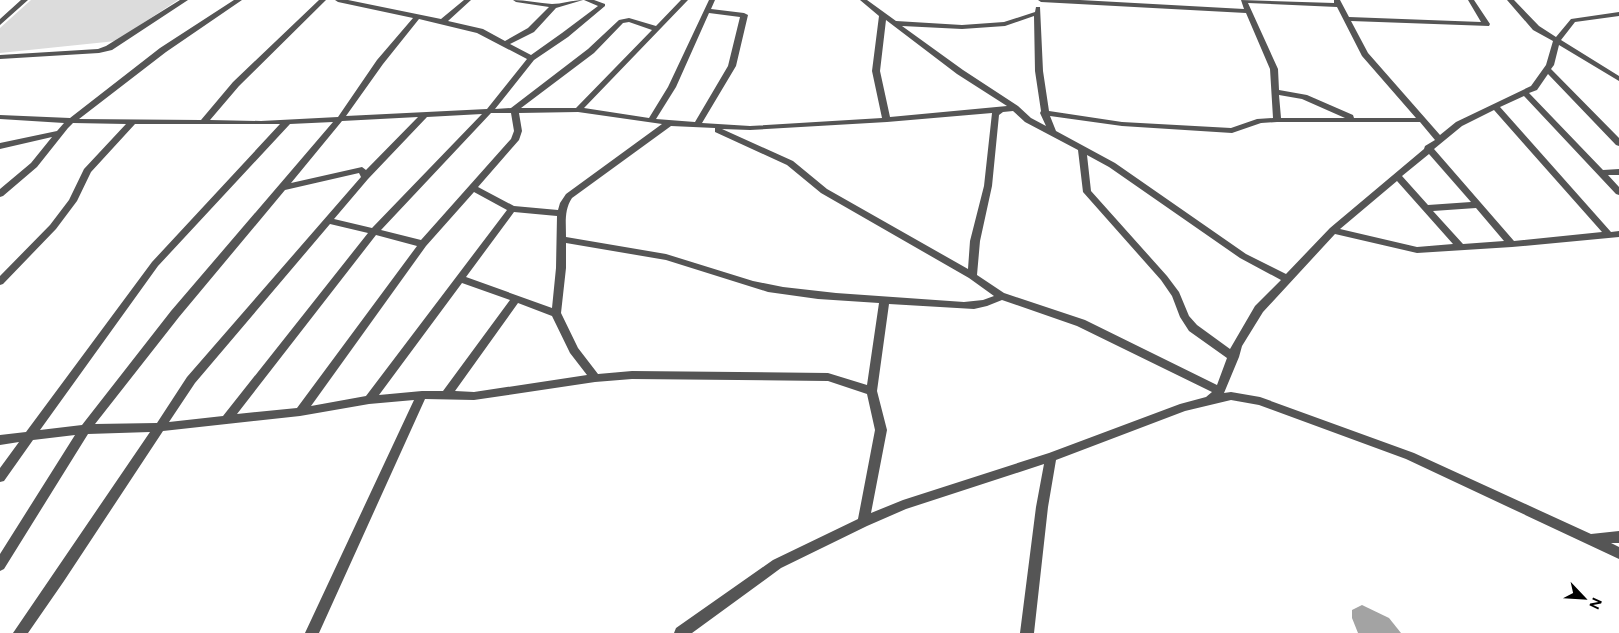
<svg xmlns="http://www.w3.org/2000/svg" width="1619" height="633" font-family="Figtree,sans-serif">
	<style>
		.green { fill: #dcdcdc }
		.water { fill: #a3a3a3 }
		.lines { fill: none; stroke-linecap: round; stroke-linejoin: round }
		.minor { fill: #555; fill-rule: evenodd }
	</style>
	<rect width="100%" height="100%" fill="#fff"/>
	<path class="green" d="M 31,0 L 178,0 L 116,41 L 0,53 L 0,28 Z"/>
	<path class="water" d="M 1362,605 L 1389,618 L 1401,633 L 1358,633 L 1352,618 L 1352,610 Z"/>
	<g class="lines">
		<path class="minor" d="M 21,0 L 28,0 L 0,25 L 0,19 Z
			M 180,0 L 188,0 L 112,50 L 99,53 L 0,59 L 0,55 L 98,49 L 106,46 Z
			M 234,0 L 242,0 L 166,52 L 79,119 L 201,120 L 233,82 L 319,0 L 326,0 L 239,86 L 210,120 L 261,121 L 338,117 L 377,60 L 413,18 L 338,2 L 335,0 L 348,0 L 441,19 L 464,0 L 471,0 L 448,21 L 483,29 L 505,41 L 528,28 L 549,7 L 516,2 L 513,0 C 526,0 539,3 552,4 C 561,4 573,0 583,0 L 556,8 L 534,32 L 510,44 L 531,55 L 562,33 L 598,6 L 584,0 L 594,0 L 605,4 L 605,6 L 568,37 L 534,60 L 495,109 L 511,108 L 588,49 L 619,20 L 629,18 L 656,26 L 681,0 L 688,0 L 584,108 L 649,118 L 668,87 L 709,0 L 715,0 L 711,9 L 744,13 L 748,15 L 736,66 L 702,123 L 750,126 L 882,118 L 872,71 L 879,16 L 860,0 L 867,0 L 896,21 L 962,25 L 1004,22 L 1035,12 L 1036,7 L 1040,7 L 1043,71 L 1049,111 L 1122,122 L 1231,128 L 1257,119 L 1273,118 L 1270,69 L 1246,13 L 1041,2 L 1038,0 L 1080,0 L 1244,9 L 1241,0 L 1334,3 L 1334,0 L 1340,0 L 1349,17 L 1481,22 L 1468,0 L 1474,0 L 1490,24 L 1489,26 L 1351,21 L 1368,53 L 1440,135 L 1456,122 L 1531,86 L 1546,65 L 1553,41 L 1533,30 L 1507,0 L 1514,0 L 1539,26 L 1556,37 L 1571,19 L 1619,12 L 1619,16 L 1575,22 L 1561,40 L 1619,76 L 1619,81 L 1559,45 L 1554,65 L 1551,69 L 1619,138 L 1619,146 L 1616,145 L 1548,74 L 1537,90 L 1529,93 L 1603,170 L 1619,169 L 1619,175 L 1608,175 L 1619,187 L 1619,195 L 1616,194 L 1524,96 L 1500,107 L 1611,232 L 1619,231 L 1619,237 L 1512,247 L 1417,253 L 1335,234 L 1263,312 L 1242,346 L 1239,357 L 1224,393 L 1231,392 L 1260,397 L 1414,453 L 1591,534 L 1619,531 L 1619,543 L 1611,543 L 1619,547 L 1619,559 L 1406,459 L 1259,405 L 1231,400 L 1185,411 L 1056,460 L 1048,507 L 1034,633 L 1020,633 L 1036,507 L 1044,464 L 906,509 L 867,526 L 781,568 L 692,633 L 674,633 L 676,628 L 773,560 L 858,519 L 875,430 L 867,394 L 828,381 L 632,379 L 595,382 L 474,400 L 425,399 L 319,633 L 305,633 L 414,400 L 369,404 L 300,416 L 163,431 L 64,581 L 28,633 L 13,633 L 150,432 L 88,434 L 4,569 L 0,571 L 0,554 L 75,435 L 33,440 L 4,481 L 0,482 L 0,468 L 19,442 L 0,445 L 0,435 L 26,432 L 152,262 L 280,124 L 135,124 L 91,172 L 77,201 L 56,229 L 3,284 L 0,285 L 0,276 L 50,225 L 69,200 L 84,169 L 126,124 L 73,123 L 68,128 L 37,167 L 3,196 L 0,197 L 0,189 L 31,163 L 52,137 L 0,149 L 0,143 L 57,131 L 64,123 L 0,119 L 0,115 L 70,118 L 160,48 ZM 1248,3 L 1337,7 L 1362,56 L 1416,118 L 1354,118 L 1353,115 L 1307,95 L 1279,90 L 1278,69 ZM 709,13 L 740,17 L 728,66 L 695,122 L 656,119 L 676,87 ZM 1034,16 L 1035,71 L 1041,111 L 1040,113 L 1046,126 L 1031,118 L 1018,106 L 963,70 L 902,26 L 962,29 L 1005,26 ZM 419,19 L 477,33 L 527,59 L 487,109 L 346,116 L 383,64 ZM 886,20 L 957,74 L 1007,106 L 890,117 L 880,71 ZM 629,22 L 652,30 L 576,108 L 521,108 L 594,53 L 623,23 ZM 1279,95 L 1302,99 L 1345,118 L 1281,118 ZM 1494,110 L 1602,232 L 1514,241 L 1434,149 L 1462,126 ZM 1013,111 L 1025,122 L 1078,150 L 1083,192 L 1161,280 L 1172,296 L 1180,317 L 1189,331 L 1227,358 L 1217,385 L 1085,320 L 1004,293 L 977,275 L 980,241 L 992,186 L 999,115 L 1003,112 ZM 578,112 L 662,124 L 566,194 L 560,203 L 558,210 L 514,206 L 478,187 L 519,140 L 522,131 L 519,113 ZM 491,113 L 511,113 L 514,131 L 511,139 L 421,240 L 381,230 ZM 992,113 L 984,186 L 970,241 L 968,269 L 827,189 L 793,161 L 722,129 L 750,130 L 887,122 ZM 482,114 L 372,228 L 334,219 L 368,179 L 427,117 ZM 1050,116 L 1122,126 L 1232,133 L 1261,123 L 1277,122 L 1420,122 L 1435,140 L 1425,146 L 1424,149 L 1330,228 L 1286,274 L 1246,254 L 1115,163 L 1056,131 ZM 418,117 L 366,170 L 362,167 L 291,183 L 342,121 ZM 333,122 L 171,311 L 82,425 L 40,430 L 158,266 L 290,124 ZM 671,126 L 715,128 L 715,132 L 787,165 L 821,193 L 969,278 L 994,296 L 983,300 L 964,302 L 836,293 L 783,287 L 753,281 L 666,254 L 566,237 C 566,223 564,210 572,198 ZM 1429,154 L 1471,202 L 1428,205 L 1402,176 ZM 1087,155 L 1109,167 L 1240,258 L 1281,280 L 1255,306 L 1230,349 L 1197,325 L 1189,316 L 1179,292 L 1167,276 L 1091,191 ZM 359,173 L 361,177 L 187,377 L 157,423 L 95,424 L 179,317 L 285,190 ZM 1397,181 L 1453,244 L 1417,247 L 1340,229 ZM 474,192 L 507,210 L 366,396 L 311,406 L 426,246 ZM 1476,208 L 1504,241 L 1463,244 L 1433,211 ZM 514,212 L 557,216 L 556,268 L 552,308 L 466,277 ZM 330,224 L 368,233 L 223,416 L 169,422 L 195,383 ZM 376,235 L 417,246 L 297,408 L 237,414 ZM 566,243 L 666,260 L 768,292 L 818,299 L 879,303 L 867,385 L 828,373 L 632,371 L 598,374 L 578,348 L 561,313 L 566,268 ZM 462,283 L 510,300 L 443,391 L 422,391 L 379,395 ZM 1002,300 L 1077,326 L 1212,392 L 1206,397 L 1180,404 L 1049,453 L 903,500 L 871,513 L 887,430 L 877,391 L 889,304 L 974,309 L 987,306 ZM 518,303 L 552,316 L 570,353 L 587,375 L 474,392 L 455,391 Z"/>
	</g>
	<g transform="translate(1584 598) rotate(115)" stroke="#ffffff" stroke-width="4" paint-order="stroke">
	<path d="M0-4L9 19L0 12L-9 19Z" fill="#000000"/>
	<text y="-8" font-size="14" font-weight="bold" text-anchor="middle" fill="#000000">N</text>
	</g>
</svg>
